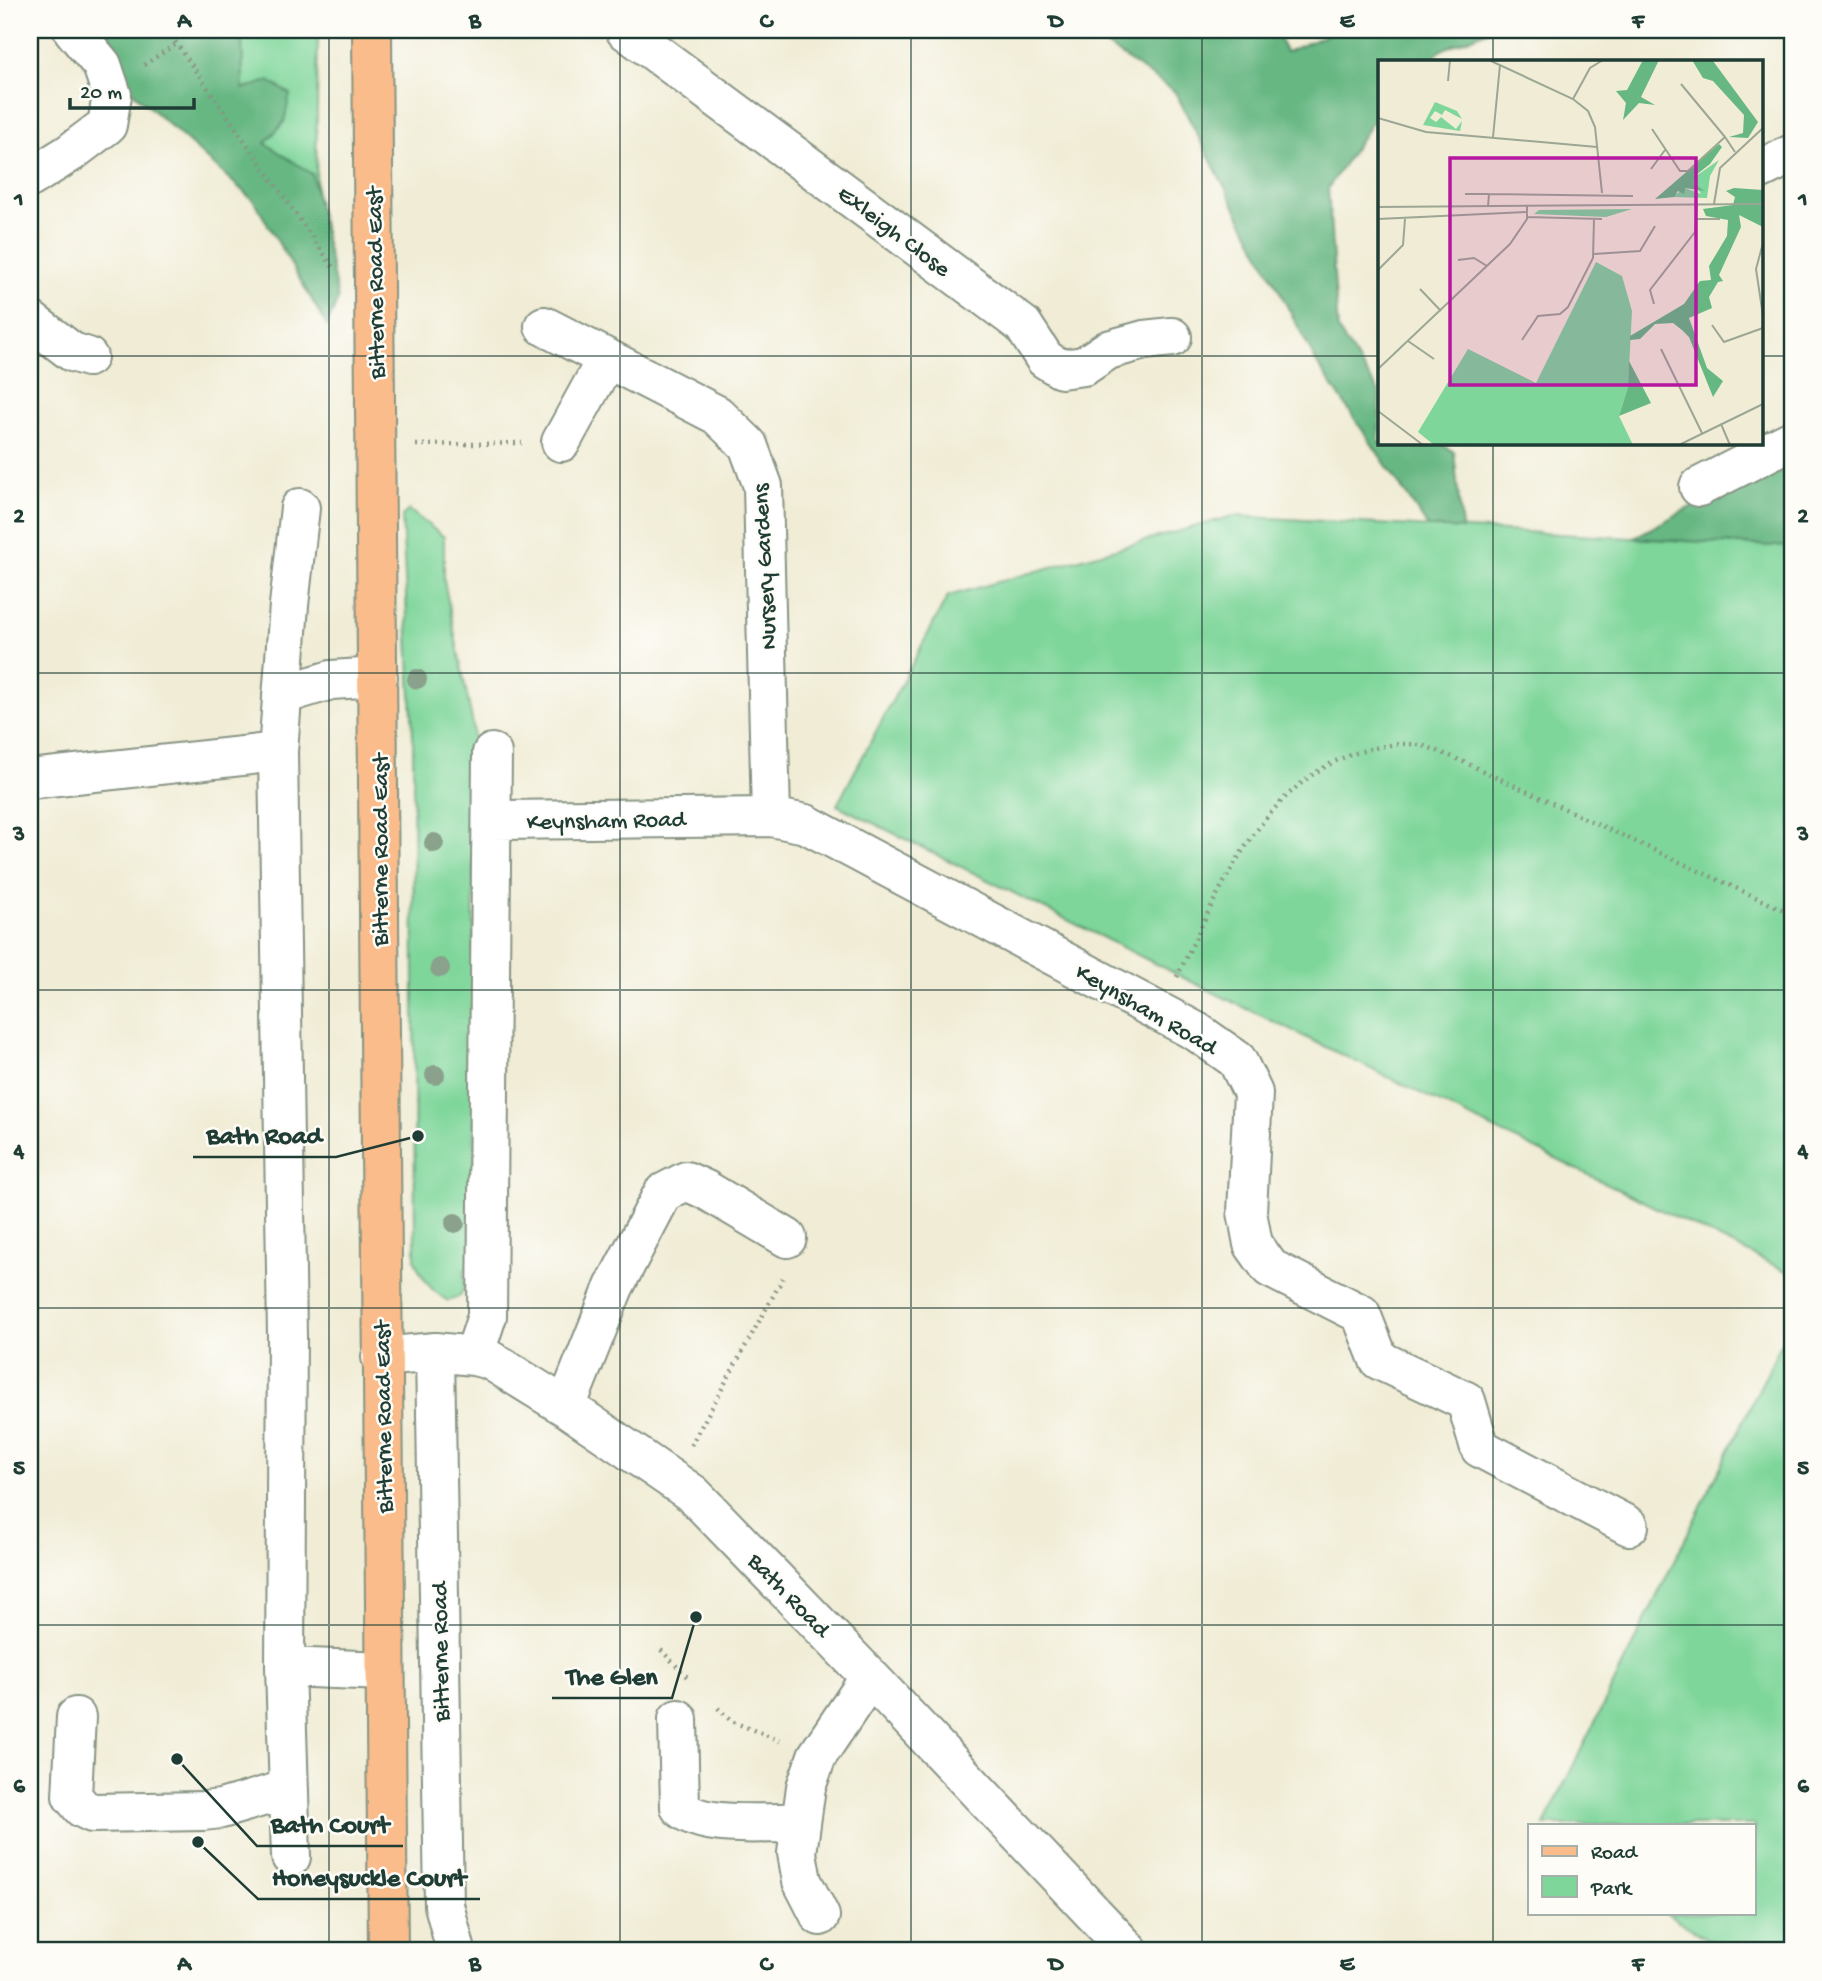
<svg xmlns="http://www.w3.org/2000/svg" width="1822" height="1981" font-family="'Gochi Hand',sans-serif">
	<style>
		.green { fill: #7ed69a; stroke: #4e8a67; stroke-width: 2 }
		.forest { fill: #66b782; stroke: #427a5b; stroke-width: 2 }
		.lines { fill: none; stroke-linecap: round; stroke-linejoin: round }
		.minor-casing { stroke: #889484; stroke-width: 42 }
		.major-casing { stroke: #889484; stroke-width: 42 }
		.path { stroke: #889484; stroke-width: 4.5; stroke-dasharray: 2 5; stroke-linecap: butt }
		.minor { stroke: #fff; stroke-width: 38 }
		.major { stroke: #f9bc8a; stroke-width: 38 }
		.tree { fill: #8aa18b }
		.grid { fill: none; stroke: #1f3d34; stroke-width: 2; stroke-opacity: 0.55 }
		.labels { text-anchor: middle; stroke-width: 5; stroke-linejoin: round; paint-order: stroke }
		.street-label { font-size: 24px; fill: #1f3d34; stroke: #fdfcf7 }
		.inset-road { fill: none; stroke: #9ca695; stroke-width: 2 }
		.view { fill: #b5179e; fill-opacity: 0.15; stroke: #b5179e; stroke-width: 3.5 }
		.inset-edge { fill: none; stroke: #1f3d34; stroke-width: 3.5 }
		.leader { fill: none; stroke: #1f3d34; stroke-width: 2.5 }
		.callout-dot { fill: #1f3d34; stroke: #fdfcf7; stroke-width: 2.5 }
		.callout-label { font-size: 26px; text-anchor: middle; font-weight: bold; fill: #1f3d34; stroke: #fdfcf7; stroke-width: 5; stroke-linejoin: round; paint-order: stroke }
		.neatline { fill: none; stroke: #1f3d34; stroke-width: 2.5 }
		.grid-label { font-size: 23px; text-anchor: middle; font-weight: bold; fill: #1f3d34 }
	</style>
	<rect width="100%" height="100%" fill="#fdfcf7"/>
	<filter id="ink" filterUnits="userSpaceOnUse"><feTurbulence type="fractalNoise" baseFrequency=".0143" numOctaves="2"/><feDisplacementMap in="SourceGraphic" scale="14" xChannelSelector="R" yChannelSelector="G"/><feConvolveMatrix kernelMatrix="1 2 1 2 8 2 1 2 1" color-interpolation-filters="sRGB"/></filter>
	<filter id="wash" filterUnits="userSpaceOnUse"><feTurbulence type="fractalNoise" baseFrequency=".00686" numOctaves="4" result="noise"/><feDisplacementMap in="SourceGraphic" scale="28" xChannelSelector="R" yChannelSelector="G"/><feGaussianBlur stdDeviation="1.57" result="paint"/><feColorMatrix in="noise" values="0 0 0 0 0 0 0 0 0 0 0 0 0 0 0 0 0 1.4 0 .05"/><feComposite in="paint" operator="in"/></filter>
	<g filter="url(#wash)">
		<rect width="100%" height="100%" fill="#f0ecd5"/>
		<path class="green" d="M 251,30 L 318,30 L 316,194 L 312,174 L 265,143 L 284,122 L 243,89 L 242,37 Z
			M 409,510 L 444,537 L 444,581 L 473,725 L 475,1263 L 464,1271 L 464,1288 L 460,1296 L 448,1301 C 430,1290 422,1279 415,1260 L 413,736 L 402,516 Z
			M 1233,516 L 1792,547 L 1792,1274 L 1186,979 L 837,805 L 948,596 Z
			M 1792,1322 L 1792,1951 L 1727,1951 L 1666,1913 L 1754,1913 L 1754,1825 L 1544,1825 Z"/>
		<path class="forest" d="M 86,30 L 251,30 L 242,37 L 243,89 L 269,81 L 290,94 L 284,122 L 265,143 L 312,174 L 338,299 L 327,326 L 254,201 L 127,87 Z
			M 1084,30 L 1275,30 L 1286,52 L 1339,30 L 1489,30 L 1441,50 L 1430,61 L 1379,61 L 1379,112 L 1328,188 L 1338,330 L 1379,392 L 1379,443 L 1440,443 L 1454,452 L 1462,529 L 1428,527 L 1317,363 L 1175,92 Z
			M 1792,453 L 1792,547 L 1633,538 Z"/>
	</g>
	<g filter="url(#ink)">
		<g class="lines">
			<g class="minor-casing">
				<path id="minor" d="M 625,30 L 1023,325 L 1045,359 L 1061,369 L 1084,366 L 1108,350 L 1144,340 L 1172,337
					M 1761,169 L 1792,154
					M 30,178 L 70,153 L 107,125 L 112,95 L 102,65 L 73,30
					M 30,320 L 72,352 L 88,357
					M 544,326 L 717,415 L 748,445 L 763,486 L 771,817
					M 561,442 L 606,360
					M 1699,487 L 1792,440
					M 300,508 L 289,605 L 278,752 L 287,1336 L 285,1667 L 385,1671
					M 282,695 L 331,680 L 378,677
					M 30,779 L 278,752
					M 492,820 L 771,817 L 806,824 L 1197,1032 L 1237,1060 L 1253,1093 L 1247,1212 L 1253,1244 L 1270,1268 L 1361,1314 L 1379,1360 L 1466,1401 L 1480,1448 L 1629,1526
					M 435,1352 L 444,1905 L 456,1951
					M 474,1356 L 487,1316 L 492,753
					M 381,1357 L 435,1352 L 474,1356 L 490,1360 L 566,1407 L 693,1494 L 870,1677 L 1129,1951
					M 566,1407 L 614,1287 L 663,1193 L 686,1181 L 706,1190 L 787,1238
					M 285,1667 L 291,1857
					M 76,1717 L 72,1796 L 82,1808 L 92,1813 L 203,1811 L 221,1809 L 289,1789
					M 678,1719 L 680,1807 C 699,1829 771,1823 800,1822
					M 820,1916 L 802,1881 L 797,1853 L 806,1787 L 817,1756 L 870,1677"/>
			</g>
			<g class="major-casing">
				<path id="major" d="M 372,30 C 378,670 381,1311 388,1951"/>
			</g>
			<path class="path" d="M 167,30 L 333,267
				M 144,65 L 176,44
				M 416,445 L 522,443
				M 1177,977 C 1218,892 1265,776 1366,750 C 1382,746 1403,742 1419,745 C 1431,747 1443,754 1455,758 L 1792,914
				M 691,1445 L 783,1278
				M 661,1650 L 690,1680
				M 718,1708 L 731,1721 L 780,1741"/>
			<use href="#minor" class="minor"/>
			<use href="#major" class="major"/>
		</g>
		<g class="tree">
			<circle cx="417" cy="679" r="10"/>
			<circle cx="434" cy="843" r="10"/>
			<circle cx="440" cy="968" r="10"/>
			<circle cx="435" cy="1075" r="10"/>
			<circle cx="455" cy="1223" r="10"/>
		</g>
	</g>
	<path class="grid" d="M 329,30 L 329,1951M 620,30 L 620,1951M 911,30 L 911,1951M 1202,30 L 1202,1951M 1493,30 L 1493,61M 30,356 L 1379,356M 1761,356 L 1792,356M 1493,443 L 1493,1951M 30,673 L 1792,673M 30,990 L 1792,990M 30,1308 L 1792,1308M 30,1625 L 1792,1625"/>
	<g class="labels">
		<g class="street-label">
			<text transform="translate(895 230) rotate(37)" y="8">Exleigh Close</text>
			<text transform="translate(374 283) rotate(-91)" y="8">Bitterne Road East</text>
			<text transform="translate(763 567) rotate(-93)" y="8">Nursery Gardens</text>
			<text transform="translate(606 819) rotate(-1)" y="8">Keynsham Road</text>
			<text transform="translate(379 850) rotate(-90)" y="8">Bitterne Road East</text>
			<text transform="translate(1147 1008) rotate(30)" y="8">Keynsham Road</text>
			<text transform="translate(382 1417) rotate(-91)" y="8">Bitterne Road East</text>
			<text transform="translate(790 1594) rotate(46)" y="8">Bath Road</text>
			<text transform="translate(439 1652) rotate(-91)" y="8">Bitterne Road</text>
		</g>
	</g>
	<g transform="translate(1378 60)">
		<rect width="385" height="385" fill="#f0ecd5"/>
		<path d="M 57,42 L 79,51 L 84,59 L 67,50 L 64,55 L 57,51 L 52,58 L 58,62 L 63,57 L 78,69 L 84,61 L 82,71 L 45,65 ZM 341,100 L 332,116 L 329,138 L 294,137 L 307,128 L 323,134 L 316,124 L 318,116 ZM 254,149 L 228,157 L 156,154 L 161,150 ZM 218,202 L 244,216 L 254,251 L 250,327 L 241,356 L 255,385 L 56,385 L 40,372 L 90,289 L 158,323 Z" fill="#7ed69a"/>
		<path d="M 265,0 L 281,0 L 263,37 L 277,45 L 261,43 L 245,60 L 248,43 L 238,31 L 249,30 ZM 314,0 L 335,1 L 380,62 L 370,78 L 351,77 L 365,73 L 366,55 L 335,21 L 325,18 ZM 341,84 L 344,87 L 332,104 L 318,115 L 316,124 L 327,131 L 307,128 L 306,134 L 300,131 L 296,137 L 277,139 ZM 356,128 L 385,130 L 385,167 L 361,155 L 363,167 L 341,215 L 345,221 L 340,222 L 331,237 L 334,248 L 311,258 L 329,308 L 345,321 L 335,337 L 311,277 L 304,270 L 295,263 L 277,264 L 262,279 L 252,280 L 252,276 L 306,244 L 322,221 L 333,220 L 331,206 L 349,176 L 350,160 L 328,156 L 325,149 L 355,145 L 357,137 L 348,131 ZM 251,301 L 273,343 L 241,356 L 250,327 Z" fill="#66b782"/>
		<path class="inset-road" d="M 113,1 L 195,39 L 210,51 L 217,67 L 224,133M 70,21 L 72,0M 303,24 L 347,77M 195,39 L 212,8 L 225,0M 0,58 L 48,72 L 219,87M 274,69 L 302,111 L 310,111 L 347,77 L 357,92M 115,77 L 122,5M 273,109 L 287,90M 87,134 L 111,134M 336,144 L 342,108 L 385,68M 110,146 L 111,134 L 255,136M 0,147 L 385,144M 149,157 L 224,159M 0,159 L 150,152M 319,159 L 342,159M 385,183 L 378,209 L 385,256M 216,194 L 262,191 L 277,166M 80,200 L 96,198 L 109,206M 0,210 L 25,185 L 27,159M 42,229 L 63,251M 276,244 L 272,230 L 317,172 L 319,144M 334,265 L 346,282 L 385,268M 144,280 L 160,256 L 182,254 L 190,247 L 215,198 L 216,159M 30,281 L 56,299M 283,289 L 324,373M 0,309 L 132,184 L 149,159 L 149,146M 0,351 L 45,385M 343,364 L 352,385M 301,385 L 385,344"/>
		<path class="view" d="M 72,98 L 318,98 L 318,325 L 72,325 Z"/>
		<rect width="385" height="385" class="inset-edge"/>
	</g>
	<path class="leader" d="M418 1136L336 1157H193M696 1617L672 1698H552M177 1759L257 1846H403M198 1842L258 1899H480"/>
	<g class="callout-dot">
		<circle cx="418" cy="1136" r="7"/>
		<circle cx="696" cy="1617" r="7"/>
		<circle cx="177" cy="1759" r="7"/>
		<circle cx="198" cy="1842" r="7"/>
	</g>
	<g class="callout-label">
		<text x="264" y="1143">Bath Road</text>
		<text x="612" y="1684">The Glen</text>
		<text x="330" y="1832">Bath Court</text>
		<text x="369" y="1885">Honeysuckle Court</text>
	</g>
	<rect width="1822" height="1981" fill="none" stroke="#fdfcf7" stroke-width="77"/>
	<rect x="1528" y="1824" width="228" height="91" fill="#fdfcf7" stroke="#a4b0a9" stroke-width="2"/>
	<rect x="1542" y="1846" width="35" height="10" fill="#f9bc8a" stroke="#a4b0a9" stroke-width="2"/>
	<text x="1591" y="1858" font-size="21" fill="#1f3d34">Road</text>
	<rect x="1542" y="1876" width="35" height="21" fill="#7ed69a" stroke="#a4b0a9" stroke-width="2"/>
	<text x="1591" y="1894" font-size="21" fill="#1f3d34">Park</text>
	<path d="M70 98v10h124v-10" fill="none" stroke="#1f3d34" stroke-width="3.5"/>
	<text x="80" y="98" font-size="21" fill="#1f3d34" stroke="#fdfcf7" stroke-width="5" paint-order="stroke">20 m</text>
	<rect x="38" y="38" width="1746" height="1904" class="neatline"/>
	<g class="grid-label">
		<text x="184" y="27">A</text>
		<text x="475" y="27">B</text>
		<text x="766" y="27">C</text>
		<text x="1056" y="27">D</text>
		<text x="1347" y="27">E</text>
		<text x="1638" y="27">F</text>
		<text x="19" y="205">1</text>
		<text x="1803" y="205">1</text>
		<text x="19" y="522">2</text>
		<text x="1803" y="522">2</text>
		<text x="19" y="840">3</text>
		<text x="1803" y="840">3</text>
		<text x="19" y="1157">4</text>
		<text x="1803" y="1157">4</text>
		<text x="19" y="1474">5</text>
		<text x="1803" y="1474">5</text>
		<text x="19" y="1792">6</text>
		<text x="1803" y="1792">6</text>
		<text x="184" y="1970">A</text>
		<text x="475" y="1970">B</text>
		<text x="766" y="1970">C</text>
		<text x="1056" y="1970">D</text>
		<text x="1347" y="1970">E</text>
		<text x="1638" y="1970">F</text>
	</g>
</svg>
